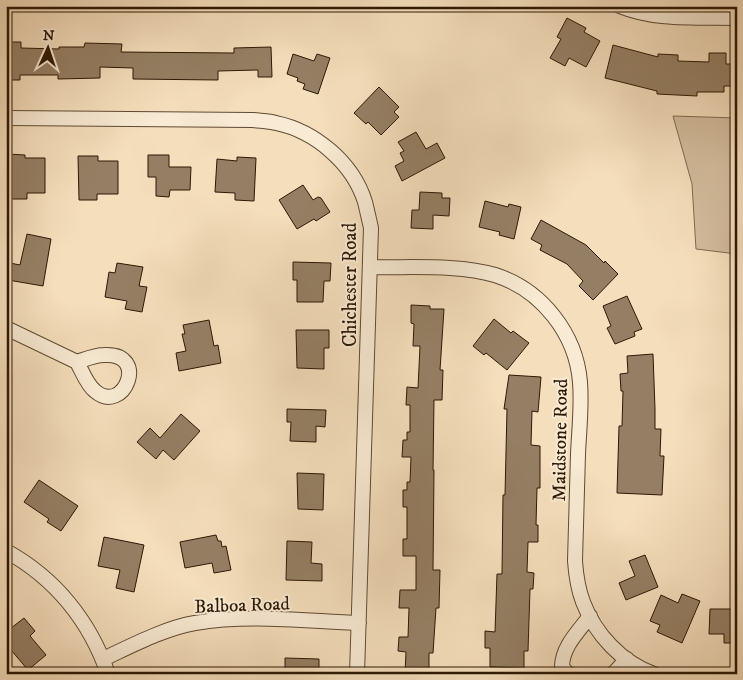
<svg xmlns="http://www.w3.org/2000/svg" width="743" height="680" font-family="'IM FELL DW Pica',serif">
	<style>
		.green { fill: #d3bc9d; stroke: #806a51 }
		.building { fill: #957f64; stroke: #2d1805 }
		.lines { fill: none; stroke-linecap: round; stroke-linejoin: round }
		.minor-casing { stroke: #5f4a33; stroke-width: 16 }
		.minor { stroke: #f8ead3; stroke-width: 14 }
		.labels { text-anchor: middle; stroke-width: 4; stroke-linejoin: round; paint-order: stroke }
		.street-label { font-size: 19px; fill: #2d1805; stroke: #f8ead3 }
	</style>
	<rect width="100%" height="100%" fill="#f5debc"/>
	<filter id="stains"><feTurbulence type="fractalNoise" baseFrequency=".004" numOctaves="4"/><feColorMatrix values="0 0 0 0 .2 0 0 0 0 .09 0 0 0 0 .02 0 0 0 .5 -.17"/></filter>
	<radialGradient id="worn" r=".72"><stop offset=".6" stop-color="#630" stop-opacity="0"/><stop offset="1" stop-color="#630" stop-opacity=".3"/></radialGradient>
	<path class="green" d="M 673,116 L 737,118 L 737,254 L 696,249 L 692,184 Z"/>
	<path class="building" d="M 567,18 L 586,28 L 584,32 L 600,41 L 586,67 L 569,58 L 565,66 L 550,58 L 561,39 L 557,37 Z
		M 7,42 L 21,42 L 21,48 L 59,49 L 59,47 L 84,47 L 85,43 L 122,44 L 121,52 L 234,53 L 234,48 L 271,47 L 272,77 L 258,77 L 258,70 L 218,71 L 218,80 L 133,79 L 133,68 L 100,67 L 100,78 L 58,79 L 58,75 L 20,75 L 20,80 L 6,80 Z
		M 613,45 L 658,57 L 658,54 L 678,55 L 678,61 L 709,62 L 709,53 L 726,53 L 726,64 L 737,64 L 737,86 L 724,86 L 724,92 L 697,92 L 697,96 L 657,94 L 657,91 L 605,78 Z
		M 293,54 L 314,61 L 317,54 L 330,58 L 318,94 L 303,89 L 305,84 L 297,81 L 298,78 L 287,74 Z
		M 379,87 L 399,107 L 394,112 L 399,117 L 381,135 L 368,122 L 366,124 L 354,113 Z
		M 416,132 L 426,149 L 437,143 L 445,158 L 402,181 L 395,166 L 404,161 L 400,153 L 404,151 L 398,142 Z
		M 7,154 L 25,155 L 25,158 L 45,158 L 45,193 L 27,193 L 27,199 L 8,199 Z
		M 148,155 L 169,155 L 169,167 L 191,167 L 190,190 L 170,190 L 169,197 L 156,196 L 156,177 L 148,177 Z
		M 78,156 L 98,156 L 98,161 L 118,161 L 118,194 L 97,194 L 97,200 L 79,200 Z
		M 237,157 L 256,158 L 254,201 L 235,200 L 235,193 L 215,192 L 217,159 L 237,161 Z
		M 303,185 L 313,200 L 318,197 L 321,198 L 330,212 L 316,221 L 314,219 L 297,229 L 279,200 Z
		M 420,192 L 442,193 L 442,198 L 450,198 L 449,216 L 433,215 L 433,229 L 411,228 L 412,210 L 419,210 Z
		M 485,201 L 508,207 L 509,204 L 521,207 L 514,239 L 499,235 L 500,232 L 479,227 Z
		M 541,220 L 586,245 L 604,263 L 605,261 L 618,274 L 593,300 L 579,286 L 583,281 L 567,264 L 540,250 L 542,245 L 531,239 Z
		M 27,234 L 51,239 L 43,286 L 8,280 L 10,263 L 20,265 Z
		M 293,262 L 331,263 L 330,281 L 324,281 L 323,302 L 297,302 L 297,280 L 293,280 Z
		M 117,263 L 143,267 L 139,286 L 147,287 L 142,312 L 125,309 L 127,301 L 105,297 L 109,272 L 115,273 Z
		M 627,296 L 642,329 L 634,332 L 635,336 L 615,344 L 607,328 L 611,326 L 603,306 Z
		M 411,305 L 430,306 L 430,309 L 444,309 L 440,370 L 443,370 L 442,400 L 434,400 L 433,470 L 434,470 L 433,570 L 440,570 L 439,608 L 436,608 L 433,653 L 429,653 L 429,674 L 405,674 L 406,652 L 398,651 L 399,637 L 408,637 L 409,608 L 399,608 L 400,590 L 416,590 L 416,556 L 403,556 L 403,539 L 407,539 L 407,507 L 403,507 L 403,490 L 407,490 L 407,482 L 410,482 L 411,457 L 402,457 L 403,440 L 407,440 L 407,432 L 410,432 L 410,405 L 406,405 L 407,387 L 418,388 L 420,346 L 413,346 L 414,324 L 411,323 Z
		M 494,319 L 511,333 L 513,331 L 529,343 L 507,370 L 486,353 L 484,355 L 473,346 Z
		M 209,320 L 214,346 L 218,345 L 221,363 L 179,371 L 176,353 L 186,351 L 182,334 L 185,334 L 183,325 Z
		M 296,330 L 329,330 L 329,348 L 324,348 L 324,369 L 297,368 Z
		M 653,354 L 655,409 L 655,429 L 661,429 L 660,456 L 664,456 L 662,495 L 617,493 L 619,426 L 622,426 L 623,391 L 621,391 L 620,374 L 628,373 L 627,356 Z
		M 509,375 L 541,377 L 538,412 L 532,411 L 531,445 L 540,446 L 540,488 L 537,488 L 536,525 L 538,525 L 538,542 L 528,542 L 527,572 L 534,573 L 533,589 L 530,589 L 528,651 L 524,651 L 524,668 L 490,667 L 490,648 L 485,648 L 485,631 L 495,632 L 497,574 L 502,574 L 503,495 L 505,495 L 507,409 L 504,409 Z
		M 287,409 L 326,410 L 325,427 L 316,426 L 316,442 L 290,441 L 291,422 L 287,422 Z
		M 181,414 L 200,431 L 174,460 L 163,450 L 156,459 L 137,442 L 150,428 L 160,438 Z
		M 297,473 L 324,474 L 323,510 L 298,509 Z
		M 39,480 L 78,506 L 61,531 L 47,522 L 49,519 L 24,502 Z
		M 216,535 L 218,541 L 221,541 L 222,547 L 226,546 L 231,570 L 214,573 L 212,563 L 185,568 L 180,542 Z
		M 104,537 L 144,545 L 134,592 L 116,588 L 120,570 L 98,566 Z
		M 287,541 L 312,542 L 311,563 L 322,564 L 322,581 L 286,580 Z
		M 645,555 L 658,587 L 626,600 L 619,583 L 635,576 L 629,561 Z
		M 682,594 L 700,601 L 682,643 L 657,632 L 660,625 L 650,621 L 661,595 L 678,603 Z
		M 710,609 L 737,609 L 737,643 L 724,643 L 724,634 L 709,634 Z
		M 24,618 L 35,631 L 30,636 L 46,655 L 28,670 L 6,644 L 6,632 Z
		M 285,658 L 319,659 L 319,673 L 285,674 Z"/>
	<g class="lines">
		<g class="minor-casing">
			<path id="minor" d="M 620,6 C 656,21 698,17 737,18
				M 6,118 L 253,120 C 261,121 269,121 276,123 C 315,131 353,163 365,202 C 367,210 369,219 371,228 L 357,674
				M 370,267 C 409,268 459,264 495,275 C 542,290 576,334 580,382 C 582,406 579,431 578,454 C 577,490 576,525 575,561 C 576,575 578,589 583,602 C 595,634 622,663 654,674
				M 6,328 L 77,362 C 86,359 95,355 104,355 C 150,352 124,416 95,391 C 87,385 82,371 77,362
				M 6,551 C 55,578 90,621 108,674
				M 103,659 C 131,646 165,628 195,623 C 248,614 305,621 359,623
				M 568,674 L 562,667 C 562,647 578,632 590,616
				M 613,674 L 627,659"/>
		</g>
		<use href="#minor" class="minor"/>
	</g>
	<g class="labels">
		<g class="street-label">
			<text transform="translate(349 285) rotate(-90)" y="7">Chichester Road</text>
			<text transform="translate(559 440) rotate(-89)" y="7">Maidstone Road</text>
			<text transform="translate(242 604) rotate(-2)" y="7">Balboa Road</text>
		</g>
	</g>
	<rect width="743" height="680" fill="none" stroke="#f5debc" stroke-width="25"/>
	<rect x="8" y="8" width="728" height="665" fill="none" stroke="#2d1805" stroke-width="2.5"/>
	<rect x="12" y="12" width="718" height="655" fill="none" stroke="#2d1805"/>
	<g transform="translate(48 48) rotate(3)" stroke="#f8ead3" stroke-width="4" paint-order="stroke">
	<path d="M0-4L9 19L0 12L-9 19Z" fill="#2d1805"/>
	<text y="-8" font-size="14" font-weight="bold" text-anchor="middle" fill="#2d1805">N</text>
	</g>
	<rect width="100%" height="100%" filter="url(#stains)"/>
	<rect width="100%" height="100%" fill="url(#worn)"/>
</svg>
